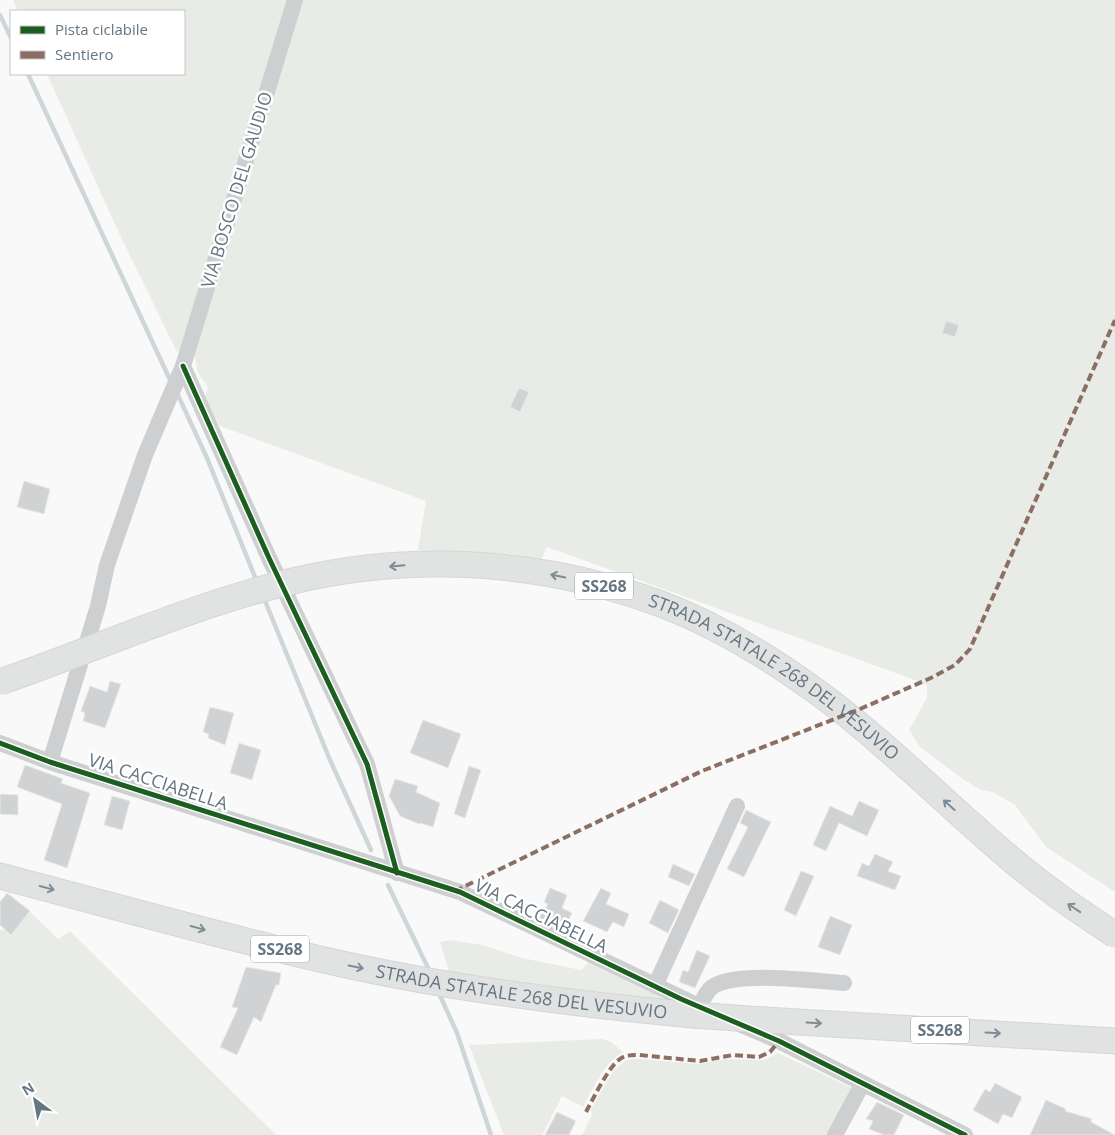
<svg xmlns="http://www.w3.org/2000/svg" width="1115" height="1135" font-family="'Open Sans',sans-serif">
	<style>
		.grass { fill: #e8ebe6 }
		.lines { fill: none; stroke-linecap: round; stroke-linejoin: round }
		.stream { stroke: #ced6d9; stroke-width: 4.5 }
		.building { fill: #d0d2d3; stroke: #e8e8e8 }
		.highway-casing { stroke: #d5d6d6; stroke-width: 27 }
		.minor { stroke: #cecfd0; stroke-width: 16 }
		.highway { stroke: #e1e2e2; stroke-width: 25 }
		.highway-bridge-casing { stroke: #d5d6d6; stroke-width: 27; stroke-linecap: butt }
		.highway-bridge { stroke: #e1e2e2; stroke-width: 25 }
		.quiet { stroke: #8d6e63; stroke-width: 4; stroke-dasharray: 8 4; stroke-linecap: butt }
		.cycleway-casing { stroke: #fff; stroke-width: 8 }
		.cycleway { stroke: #1b5e20; stroke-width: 5 }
		.oneway { stroke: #7e8c96 }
		.labels { text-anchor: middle; stroke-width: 5; stroke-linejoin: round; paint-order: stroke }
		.shield { fill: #fff; stroke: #939fa8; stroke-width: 1 }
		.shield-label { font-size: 16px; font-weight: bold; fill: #657683 }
		.street-label { font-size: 18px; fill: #657683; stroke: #fff }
	</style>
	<rect width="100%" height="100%" fill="#f9f9f9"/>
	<path class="grass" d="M 13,0 L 1115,0 L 1115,892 L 1046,847 L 1015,805 L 993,792 L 981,790 L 960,777 L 920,747 L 909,730 L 927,698 L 927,685 L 907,677 L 547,547 L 541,560 L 510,554 L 418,550 L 426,501 L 220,426 L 204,399 L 208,388 C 206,382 201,379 199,374 C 192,359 202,354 182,349 L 177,352 L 119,233 L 47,74 L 184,74 L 184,11 L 18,11 Z
		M 30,912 L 58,939 L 70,931 L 276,1135 L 0,1135 L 0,930 C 15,931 21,922 30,912 Z
		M 450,940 L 482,945 L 522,958 L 581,970 L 590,961 L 689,1006 L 450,975 L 440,942 Z
		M 602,1039 L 611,1042 L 623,1052 C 603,1064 594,1087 583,1107 L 562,1096 L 542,1135 L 504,1135 L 469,1045 Z
		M 778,1053 L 854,1089 L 828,1135 L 582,1135 L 593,1113 L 590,1111 L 613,1071 L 626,1060 L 640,1059 L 699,1064 L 726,1059 L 764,1060 Z"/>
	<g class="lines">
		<path class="stream" d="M 0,15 L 11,38
			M 28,74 L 171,382
			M 177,393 L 207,458 L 257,582
			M 263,596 L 330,760 L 371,850
			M 388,885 L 430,972
			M 438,991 L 457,1033 L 491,1135"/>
	</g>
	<path class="building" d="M 946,321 L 959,325 L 955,337 L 942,333 Z
		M 519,388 L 529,392 L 520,412 L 510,407 Z
		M 24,481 L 50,489 L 44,514 L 17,507 Z
		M 110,681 L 121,684 L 105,728 L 83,721 L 85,713 L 81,711 L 90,686 L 107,692 Z
		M 210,707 L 234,713 L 225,745 L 208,738 L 209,734 L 203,732 Z
		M 423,720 L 461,734 L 448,768 L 410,753 Z
		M 239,743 L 261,750 L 252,780 L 230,773 Z
		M 25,765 L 63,779 L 61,783 L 90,793 L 67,868 L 44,860 L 62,804 L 17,787 Z
		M 469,766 L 481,770 L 465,818 L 454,814 Z
		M 395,779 L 418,786 L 416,792 L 440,803 L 433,827 L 420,823 L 419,824 L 400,816 L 389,796 Z
		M 0,794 L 18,795 L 18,815 L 0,814 Z
		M 112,796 L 130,801 L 122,830 L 104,825 Z
		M 859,801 L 879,810 L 867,836 L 839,823 L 826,851 L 813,845 L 830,806 L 852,816 Z
		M 746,810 L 771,822 L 744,877 L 727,869 L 748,827 L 740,823 Z
		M 875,854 L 893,862 L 888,871 L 901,876 L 895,890 L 857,876 L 862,863 L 869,866 Z
		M 673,864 L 695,874 L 689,886 L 668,877 Z
		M 801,871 L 814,876 L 796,916 L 784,910 Z
		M 550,888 L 567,895 L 562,908 L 572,913 L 564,930 L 539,918 L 548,904 L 544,902 Z
		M 601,888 L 611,893 L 606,904 L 629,914 L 624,927 L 613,922 L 607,932 L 583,921 Z
		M 7,893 L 30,911 L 11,935 L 0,925 L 0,902 Z
		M 660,900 L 679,910 L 668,933 L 649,923 Z
		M 830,916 L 852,925 L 840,955 L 818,947 Z
		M 697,950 L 710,956 L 695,988 L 679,982 L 683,970 L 688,972 Z
		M 246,967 L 281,973 L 279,985 L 276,985 L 261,1022 L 254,1017 L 237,1055 L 220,1047 L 238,1008 L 232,1007 Z
		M 995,1083 L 1022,1097 L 1012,1118 L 1003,1114 L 998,1124 L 973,1110 L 985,1089 L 990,1092 Z
		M 1046,1100 L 1066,1109 L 1065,1111 L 1092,1119 L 1091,1122 L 1115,1135 L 1030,1135 Z
		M 877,1102 L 904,1115 L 894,1135 L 884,1135 L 869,1129 L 873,1121 L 866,1119 Z
		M 557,1112 L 576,1121 L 569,1135 L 545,1135 Z"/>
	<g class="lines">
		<g class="highway-casing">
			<g id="highway">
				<path id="s1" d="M 0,876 C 111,905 222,937 333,962 C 452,989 572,1004 693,1015"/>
				<path d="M 765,1020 L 1115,1041"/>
			</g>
		</g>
		<path class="minor" d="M 183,366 L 269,558 L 367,764 L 397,873
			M 0,743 L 50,762 L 460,892 L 709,1011
			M 50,762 L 98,606 L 107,565 L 145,455 L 183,366 L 295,0
			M 655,986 L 737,806
			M 699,1007 C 703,1000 706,992 712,987 C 737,970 813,981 844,983
			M 739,1024 L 779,1041 L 965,1135
			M 835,1135 L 863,1083"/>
		<use href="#highway" class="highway"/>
		<g class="highway-bridge-casing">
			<g id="highway-bridge">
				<path id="s2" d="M 0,682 C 98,648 195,604 297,580 C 417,552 545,561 661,604 C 719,626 774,660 824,697 C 892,748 953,811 1018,865 C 1049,891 1082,913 1115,935"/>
				<path d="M 693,1015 L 765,1020"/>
			</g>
		</g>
		<use href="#highway-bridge" class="highway-bridge"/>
		<path class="quiet" d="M 455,891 L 702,771 L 860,709 L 933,677 L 955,665 L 970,649 L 1115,320
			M 586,1112 C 593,1099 609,1066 620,1059 C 625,1055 632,1055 639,1055 L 700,1061 L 733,1055 L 759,1057 L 770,1052 L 779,1041"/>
		<g class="cycleway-casing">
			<path id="cycleway" d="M 183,366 L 269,558 L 367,764 L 397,873
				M 0,743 L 50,762 L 460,892 L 681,999 L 779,1041 L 965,1135"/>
		</g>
		<use href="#cycleway" class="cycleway"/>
	</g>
	<defs><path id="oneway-shaft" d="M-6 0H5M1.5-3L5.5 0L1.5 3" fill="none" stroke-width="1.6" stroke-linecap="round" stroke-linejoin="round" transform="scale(1.25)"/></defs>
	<g class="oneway">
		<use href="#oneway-shaft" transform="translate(397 566) rotate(175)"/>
		<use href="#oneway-shaft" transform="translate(558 576) rotate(-168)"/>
		<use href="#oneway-shaft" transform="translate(949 805) rotate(-138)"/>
		<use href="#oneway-shaft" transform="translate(47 888) rotate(15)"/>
		<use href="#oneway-shaft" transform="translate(1074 908) rotate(-146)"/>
		<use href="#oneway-shaft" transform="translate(198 928) rotate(15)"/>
		<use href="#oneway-shaft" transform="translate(356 967) rotate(11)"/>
		<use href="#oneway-shaft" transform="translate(814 1023) rotate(3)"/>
		<use href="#oneway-shaft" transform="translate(993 1033) rotate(3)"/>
	</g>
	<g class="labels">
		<g class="shield">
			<rect x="575" y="572.5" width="58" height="27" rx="4"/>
			<rect x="251" y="935.5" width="58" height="27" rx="4"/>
			<rect x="911" y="1016.5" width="58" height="27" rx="4"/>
		</g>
		<g class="shield-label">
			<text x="604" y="592">SS268</text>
			<text x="280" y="955">SS268</text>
			<text x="940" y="1036">SS268</text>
		</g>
		<g class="street-label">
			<text transform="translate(237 190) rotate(-73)" y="6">VIA BOSCO DEL GAUDIO</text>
			<text dy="6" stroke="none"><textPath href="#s2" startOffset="819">STRADA STATALE 268 DEL VESUVIO</textPath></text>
			<text transform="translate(158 782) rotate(18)" y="6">VIA CACCIABELLA</text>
			<text transform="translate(541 916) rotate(26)" y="6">VIA CACCIABELLA</text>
			<text dy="6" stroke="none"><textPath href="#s1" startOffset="535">STRADA STATALE 268 DEL VESUVIO</textPath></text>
		</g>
	</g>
	<rect x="10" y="10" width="175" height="65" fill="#ffffff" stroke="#c1c8cd"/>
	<rect x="20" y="26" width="25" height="8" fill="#1b5e20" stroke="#c1c8cd"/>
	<text x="55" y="35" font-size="15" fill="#657683">Pista ciclabile</text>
	<rect x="20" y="51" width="25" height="8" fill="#8d6e63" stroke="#c1c8cd"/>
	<text x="55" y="60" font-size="15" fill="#657683">Sentiero</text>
	<g transform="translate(35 1100) rotate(328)" stroke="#ffffff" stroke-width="4" paint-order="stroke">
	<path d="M0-4L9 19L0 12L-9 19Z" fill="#657683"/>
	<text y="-8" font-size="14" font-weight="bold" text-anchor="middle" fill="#657683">N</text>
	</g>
</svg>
